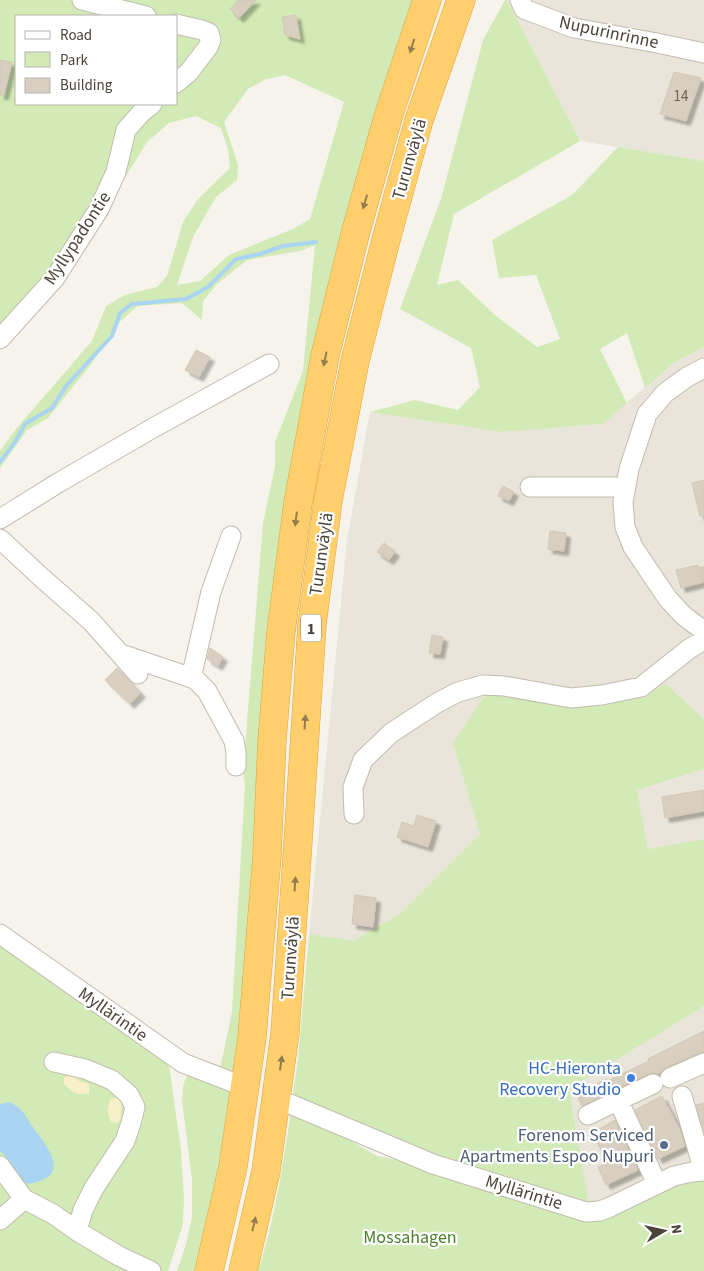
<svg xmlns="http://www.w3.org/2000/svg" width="704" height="1271" font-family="'Source Sans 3',sans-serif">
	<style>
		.residential { fill: #eae5da }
		.green { fill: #d2eab5; fill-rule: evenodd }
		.sand { fill: #f9efc9 }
		.water { fill: #a9d4f2 }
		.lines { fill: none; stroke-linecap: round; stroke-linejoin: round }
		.stream { stroke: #a9d4f2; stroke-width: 4 }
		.building { fill: #d8cfc1; stroke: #d3c7b4; filter: url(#shadow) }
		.minor-casing { stroke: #c2bbae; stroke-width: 21 }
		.highway-casing { stroke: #e0a43c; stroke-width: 29 }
		.minor { stroke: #fff; stroke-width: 19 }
		.highway { stroke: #ffcf6e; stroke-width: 28 }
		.oneway { fill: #937c4e }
		.shop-dot { fill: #3f7fe0; stroke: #fff; stroke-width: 2 }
		.service-dot { fill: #5c6f8a; stroke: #fff; stroke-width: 2 }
		.labels { text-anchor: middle; stroke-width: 4.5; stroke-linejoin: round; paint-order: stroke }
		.number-label { font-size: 15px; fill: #6e675b }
		.shield { fill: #fff; stroke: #817c74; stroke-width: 1 }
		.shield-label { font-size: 16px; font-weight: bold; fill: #4b4439 }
		.street-label { font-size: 18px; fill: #4b4439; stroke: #fff }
		.shop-label { font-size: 18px; fill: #366cbe; stroke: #fff; text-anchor: end }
		.service-label { font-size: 18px; fill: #4e5e75; stroke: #fff; text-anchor: end }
		.park-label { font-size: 18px; fill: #4a7f2a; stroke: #fff }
	</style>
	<defs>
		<filter id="shadow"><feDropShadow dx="4.5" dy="4.5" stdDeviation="1" flood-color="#0004"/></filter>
	</defs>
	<rect width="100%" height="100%" fill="#f6f3ec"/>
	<path class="residential" d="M 507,0 L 704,0 L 704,161 L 580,141 Z
		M 704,347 L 704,719 L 666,684 L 641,696 L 453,743 L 480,834 L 401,913 L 353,941 L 309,934 L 347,540 L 370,412 L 501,432 L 601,424 L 675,362 Z
		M 704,769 L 704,839 L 648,849 L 637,790 Z
		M 704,1006 L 704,1175 L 609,1212 L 589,1204 L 568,1089 Z"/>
	<path class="green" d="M 0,0 L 418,0 L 325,304 L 236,1076 L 220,1069 L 232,1012 L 245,784 L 243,772 L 263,523 L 275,466 L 275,442 L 303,371 L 315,245 L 300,251 L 247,260 L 217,284 L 203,301 L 202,320 L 182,303 L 138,306 L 116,325 L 92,363 L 48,418 L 27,430 L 0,468 L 0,451 L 16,429 L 92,341 L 106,306 L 125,295 L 157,287 L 167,276 L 183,222 L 198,199 L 230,168 L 228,149 L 221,128 L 196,116 L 169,123 L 147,142 L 118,189 L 90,242 L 55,286 L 0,346 ZM 16,16 L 176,16 L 176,104 L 16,104 ZM 285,75 L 344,102 L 310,219 L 293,229 L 229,255 L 200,281 L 177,285 L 193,237 L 216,197 L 237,180 L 238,165 L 224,122 L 248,89 L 264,80 Z
		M 505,0 L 507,0 L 580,141 L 454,214 L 437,285 L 458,280 L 496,316 L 537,347 L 560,339 L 536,275 L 499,278 L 492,240 L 572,195 L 618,147 L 704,161 L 704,347 L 675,362 L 645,388 L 627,333 L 600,349 L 627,403 L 602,424 L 501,432 L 370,412 L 415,400 L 458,410 L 480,387 L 471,348 L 400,309 L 441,199 L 483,40 Z
		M 666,684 L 704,719 L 704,769 L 637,790 L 648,849 L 704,839 L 704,1006 L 569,1089 L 589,1204 L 429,1156 L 292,1099 L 298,1059 L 309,934 L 353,941 L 401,913 L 480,834 L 453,743 L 486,694 L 577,705 L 641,696 Z
		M 0,938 L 168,1058 L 181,1150 L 184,1199 L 183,1224 L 168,1271 L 0,1271 Z
		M 190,1073 L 235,1087 L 234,1106 L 198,1271 L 177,1271 L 186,1244 L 192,1217 L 192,1180 L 182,1100 C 183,1089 182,1081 190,1073 Z
		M 291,1111 L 313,1119 L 377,1156 L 416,1164 L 569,1216 L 672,1181 L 704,1175 L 704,1271 L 258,1271 C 275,1219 283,1165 291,1111 Z"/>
	<path class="sand" d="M 68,1075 L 73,1075 L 79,1081 L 89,1084 L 89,1093 C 79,1097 71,1091 64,1084 L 64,1078 Z
		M 116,1098 L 120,1099 C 123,1106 120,1113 121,1120 L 117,1123 L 111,1122 C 107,1115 107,1107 111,1099 Z"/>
	<path class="water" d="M 9,1102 C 25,1109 25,1117 35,1130 C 52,1153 70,1177 28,1184 C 16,1178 16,1172 9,1161 C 6,1158 3,1154 0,1151 L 0,1104 Z"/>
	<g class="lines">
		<path class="stream" d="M 0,462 L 15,442 L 25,424 L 52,408 L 66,386 L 112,336 L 120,313 L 132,304 L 186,299 L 208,287 L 236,259 L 260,254 L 283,246 L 316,242"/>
	</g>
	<path class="building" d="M 238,0 L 256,0 L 239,18 L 230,9 Z
		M 296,15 L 300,39 L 285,35 L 282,17 Z
		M 0,60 L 12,62 L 4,95 L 0,95 Z
		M 674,72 L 701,78 L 686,121 L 660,114 Z
		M 196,350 L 210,357 L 199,377 L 185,370 Z
		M 704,480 L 704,516 L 700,516 L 692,483 Z
		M 503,486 L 514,492 L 509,501 L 498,496 Z
		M 550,531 L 566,533 L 564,551 L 548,549 Z
		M 384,543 L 395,552 L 389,560 L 377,552 Z
		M 698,565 L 699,568 L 704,567 L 704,582 L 681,588 L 676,570 Z
		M 432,635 L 443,637 L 440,654 L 429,653 Z
		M 210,648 L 223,657 L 218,666 L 207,659 Z
		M 117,668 L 141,693 L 130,704 L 105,680 Z
		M 704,790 L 704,811 L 665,818 L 662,797 Z
		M 417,815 L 436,821 L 428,847 L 397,837 L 402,822 L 414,826 Z
		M 355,895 L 376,898 L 373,927 L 352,924 Z
		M 704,1031 L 704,1052 L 699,1053 L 665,1068 L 659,1074 L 653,1073 L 648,1074 L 582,1106 L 577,1095 L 606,1079 L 607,1081 L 649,1061 L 648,1059 Z
		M 662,1096 L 680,1130 L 685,1146 L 658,1159 L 635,1110 Z
		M 704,1103 L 704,1131 L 696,1105 Z
		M 615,1120 L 638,1170 L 606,1185 L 598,1167 L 608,1163 L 592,1133 Z"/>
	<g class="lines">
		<g class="minor-casing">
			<path id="minor" d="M 82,0 L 146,16
				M 520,0 L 524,9 L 574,28 L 657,43 L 704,53
				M 176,24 L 202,30 L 209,33 L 211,40 L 208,47 L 189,72 L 176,83
				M 0,339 L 55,278 L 99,209 L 116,172 L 126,130 L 142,112 L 152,104
				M 704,368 L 687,377 L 665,393 L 647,414 L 629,469 L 623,502 L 625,527 L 633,547 L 668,599 L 684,616 L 704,631
				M 530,487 L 625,487
				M 0,519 L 58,483 L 153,428 L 269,364
				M 0,539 L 42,578 L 91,621 L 138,674
				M 121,654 L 195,679 L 207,691 L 234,741 L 236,752 L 236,766
				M 191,678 L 211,592 L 231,536
				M 354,814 L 353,787 L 363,760 L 391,733 L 437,703 L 458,692 L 483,685 L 504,686 L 571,698 L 602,695 L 641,687 L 689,649 L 704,640
				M 0,934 L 183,1063 L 232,1082
				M 54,1062 L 85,1069 L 112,1080 L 129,1095 L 135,1107 L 131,1123 L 125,1141 L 94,1188 L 83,1210 L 77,1231
				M 670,1078 L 704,1063
				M 682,1096 L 704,1171
				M 618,1100 L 657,1184
				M 290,1104 L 433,1164 L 586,1212 L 600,1211 L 608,1208 L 674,1176 L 692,1172 L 704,1171
				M 588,1115 L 653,1084
				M 0,1166 L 24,1199 L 0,1220
				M 24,1199 L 53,1214 L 77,1231 L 119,1256 L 151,1271"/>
		</g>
		<g class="highway-casing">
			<path id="highway" d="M 209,1271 L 233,1167 L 252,1038 L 267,856 L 272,741 L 281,632 L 298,503 L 325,356 L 356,231 L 389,114 L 427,0
				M 243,1271 L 266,1171 L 285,1033 L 297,857 L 312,625 L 328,501 L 355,361 L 387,236 L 419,120 L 461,0"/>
		</g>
		<use href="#minor" class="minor"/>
		<use href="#highway" class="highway"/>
	</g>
	<defs><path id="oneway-solid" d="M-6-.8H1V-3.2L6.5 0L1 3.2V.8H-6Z" transform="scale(1.25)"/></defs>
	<g class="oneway">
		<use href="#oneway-solid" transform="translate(412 46) rotate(108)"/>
		<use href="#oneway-solid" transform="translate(365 202) rotate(106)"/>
		<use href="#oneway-solid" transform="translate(325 359) rotate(102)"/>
		<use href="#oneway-solid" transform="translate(296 519) rotate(97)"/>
		<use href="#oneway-solid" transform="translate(305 722) rotate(-86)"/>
		<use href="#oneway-solid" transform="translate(295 884) rotate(-86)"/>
		<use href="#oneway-solid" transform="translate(281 1063) rotate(-82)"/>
		<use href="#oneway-solid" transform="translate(254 1224) rotate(-77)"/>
	</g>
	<circle class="shop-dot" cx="631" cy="1078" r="5"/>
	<circle class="service-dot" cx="664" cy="1145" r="5"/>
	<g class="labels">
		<g class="number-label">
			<text x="681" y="101">14</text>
		</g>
		<rect class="shield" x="301" y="614.5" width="20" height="27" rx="4"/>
		<g class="shield-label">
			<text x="311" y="634">1</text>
		</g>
		<g class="street-label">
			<text transform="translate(609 32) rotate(12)" y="6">Nupurinrinne</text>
			<text transform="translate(409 159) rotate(-74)" y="6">Turunväylä</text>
			<text transform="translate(77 238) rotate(-57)" y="6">Myllypadontie</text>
			<text transform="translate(321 554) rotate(-82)" y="6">Turunväylä</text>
			<text transform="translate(290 958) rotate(-86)" y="6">Turunväylä</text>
			<text transform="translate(113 1014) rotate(35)" y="6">Myllärintie</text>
			<text transform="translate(524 1192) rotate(17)" y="6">Myllärintie</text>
		</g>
		<g class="shop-label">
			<text x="621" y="1074">HC-Hieronta<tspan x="621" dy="21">Recovery Studio</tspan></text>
		</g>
		<g class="service-label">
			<text x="654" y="1141">Forenom Serviced<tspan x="654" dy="21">Apartments Espoo Nupuri</tspan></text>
		</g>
		<g class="park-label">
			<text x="410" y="1243">Mossahagen</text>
		</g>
	</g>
	<rect x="15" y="15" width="162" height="90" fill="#ffffff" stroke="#b7b4b0"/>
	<rect x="25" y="31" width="25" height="8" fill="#ffffff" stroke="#b7b4b0"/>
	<text x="60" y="40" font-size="15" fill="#4b4439">Road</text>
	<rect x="25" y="52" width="25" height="15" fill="#d2eab5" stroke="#b7b4b0"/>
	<text x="60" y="65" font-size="15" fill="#4b4439">Park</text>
	<rect x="25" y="78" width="25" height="15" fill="#d8cfc1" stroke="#b7b4b0"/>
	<text x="60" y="90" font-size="15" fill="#4b4439">Building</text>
	<g transform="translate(664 1231) rotate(81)" stroke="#ffffff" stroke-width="4" paint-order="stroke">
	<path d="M0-4L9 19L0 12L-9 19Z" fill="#4b4439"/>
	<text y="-8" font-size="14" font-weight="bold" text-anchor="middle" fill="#4b4439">N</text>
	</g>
</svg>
